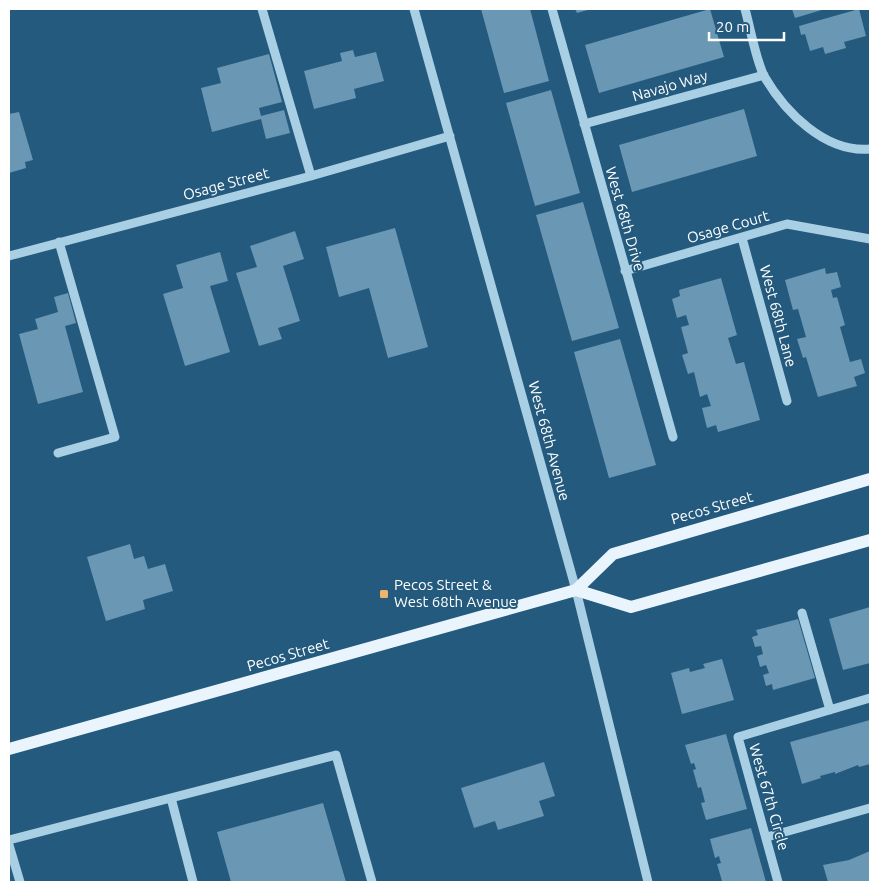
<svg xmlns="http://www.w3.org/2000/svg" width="879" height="891" font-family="Ubuntu,sans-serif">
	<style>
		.building { fill: #6a97b4 }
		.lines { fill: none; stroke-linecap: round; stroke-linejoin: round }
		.minor { stroke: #a9cfe5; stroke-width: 9 }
		.major { stroke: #e9f4fd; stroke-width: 12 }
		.poi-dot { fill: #efb36d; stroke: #245a7d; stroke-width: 2 }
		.labels { text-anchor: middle; stroke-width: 4; stroke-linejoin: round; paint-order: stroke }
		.street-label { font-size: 15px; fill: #fff; stroke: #245a7d }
		.poi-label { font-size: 15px; fill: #fff; stroke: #245a7d; text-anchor: start }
	</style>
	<rect width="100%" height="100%" fill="#245a7d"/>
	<path class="building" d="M 481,9 L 530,9 L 549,81 L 504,93 Z
		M 575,9 L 591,9 L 577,13 Z
		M 710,9 L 724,57 L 599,93 L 585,45 Z
		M 792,9 L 825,9 L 795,18 Z
		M 859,9 L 866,36 L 844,42 L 846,48 L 825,54 L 823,47 L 810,51 L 805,34 L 801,35 L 799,26 Z
		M 353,50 L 355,57 L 376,52 L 384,81 L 354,89 L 356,98 L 314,109 L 304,71 L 342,61 L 340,53 Z
		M 269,54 L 282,102 L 259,108 L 261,116 L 284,110 L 290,133 L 266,139 L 261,119 L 212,132 L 201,88 L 221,83 L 217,68 Z
		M 551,90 L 580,193 L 535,206 L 506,103 Z
		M 744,109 L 757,156 L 632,192 L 619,145 Z
		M 19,112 L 33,160 L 25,162 L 26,168 L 9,173 L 9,114 Z
		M 583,202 L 619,328 L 572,341 L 536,215 Z
		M 395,228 L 428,347 L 388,358 L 369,288 L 339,297 L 326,247 Z
		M 295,231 L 304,259 L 283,266 L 300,321 L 278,328 L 282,339 L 259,346 L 236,273 L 257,267 L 250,246 Z
		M 220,252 L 228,281 L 210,286 L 230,352 L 185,366 L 163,294 L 183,288 L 176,265 Z
		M 825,268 L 826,274 L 837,272 L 841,287 L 831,290 L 833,298 L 837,297 L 845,325 L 840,327 L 850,362 L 861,359 L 865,373 L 854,377 L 857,386 L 818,397 L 806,357 L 803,358 L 797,339 L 806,337 L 798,309 L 793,310 L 785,280 Z
		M 721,278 L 737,335 L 728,338 L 736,364 L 744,362 L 760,420 L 718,432 L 716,425 L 707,428 L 702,408 L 711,406 L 707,394 L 700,397 L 694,372 L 688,374 L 682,355 L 688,353 L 681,327 L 689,325 L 686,315 L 677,318 L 672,299 L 680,296 L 679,290 Z
		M 68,293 L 76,323 L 65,326 L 83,392 L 38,404 L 19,334 L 38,329 L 35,319 L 58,312 L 54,297 Z
		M 620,339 L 656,465 L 609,478 L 574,352 Z
		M 130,544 L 134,559 L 144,556 L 148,569 L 165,564 L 173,591 L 143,600 L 145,609 L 106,621 L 87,557 Z
		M 870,607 L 870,663 L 843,670 L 829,619 Z
		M 798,619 L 815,678 L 773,690 L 772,684 L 766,686 L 763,675 L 769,673 L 766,665 L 760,667 L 757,656 L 763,654 L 761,646 L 755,647 L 752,637 L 758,635 L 756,630 Z
		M 722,659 L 734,700 L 682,714 L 671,673 L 689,668 L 690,672 L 705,668 L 703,664 Z
		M 870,720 L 870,764 L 859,767 L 858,765 L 835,774 L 835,772 L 820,776 L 821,778 L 802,784 L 790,742 Z
		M 726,734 L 747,809 L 706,820 L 701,803 L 705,802 L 701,787 L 698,788 L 693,770 L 696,769 L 694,763 L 691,764 L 685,745 Z
		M 544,762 L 555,796 L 539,801 L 544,816 L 498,830 L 495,821 L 474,828 L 461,788 Z
		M 323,803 L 346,882 L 231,882 L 217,832 Z
		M 751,828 L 766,882 L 722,881 L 717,864 L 721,863 L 720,860 L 719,856 L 715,858 L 710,839 Z
		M 870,851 L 870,882 L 828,882 L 823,865 L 849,860 Z"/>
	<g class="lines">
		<path class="minor" d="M 262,9 L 311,176
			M 414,9 L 576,590 L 648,882
			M 552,9 L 673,437
			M 745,9 C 750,27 756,60 764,76 C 785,112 825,153 870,149
			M 584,124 L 764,75
			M 742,238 L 787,401
			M 9,256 L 311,176 L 450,136
			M 625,271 L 787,224 L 870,239
			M 58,453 L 115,437 L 59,242
			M 802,613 L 830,710
			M 171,798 L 193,882
			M 767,837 L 870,808
			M 9,840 L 336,755 L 372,882
			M 9,845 L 20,882
			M 778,882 L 738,737 L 870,698"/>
		<path class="major" d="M 576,590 L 631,607 L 870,540
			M 9,749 L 576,590 L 613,554 L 870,479"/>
	</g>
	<rect class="poi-dot" x="379" y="589" width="10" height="10" rx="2.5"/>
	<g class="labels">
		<g class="street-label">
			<text transform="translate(670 86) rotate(-16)" y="5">Navajo Way</text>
			<text transform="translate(226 184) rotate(-15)" y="5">Osage Street</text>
			<text transform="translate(625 219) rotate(74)" y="5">West 68th Drive</text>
			<text transform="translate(728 227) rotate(-16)" y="5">Osage Court</text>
			<text transform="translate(778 316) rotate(75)" y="5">West 68th Lane</text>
			<text transform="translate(549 441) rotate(75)" y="5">West 68th Avenue</text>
			<text transform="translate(712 508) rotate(-16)" y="5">Pecos Street</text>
			<text transform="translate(288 655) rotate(-16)" y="5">Pecos Street</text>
			<text transform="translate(769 797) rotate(74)" y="5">West 67th Circle</text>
		</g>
		<g class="poi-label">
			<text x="394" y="590">Pecos Street &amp;<tspan x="394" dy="17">West 68th Avenue</tspan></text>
		</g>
	</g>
	<rect width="879" height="891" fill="none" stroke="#ffffff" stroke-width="20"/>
	<path d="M709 32v8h75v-8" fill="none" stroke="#ffffff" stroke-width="2.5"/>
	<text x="716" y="32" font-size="15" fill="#ffffff" stroke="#245a7d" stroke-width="4" paint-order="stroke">20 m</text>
</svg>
